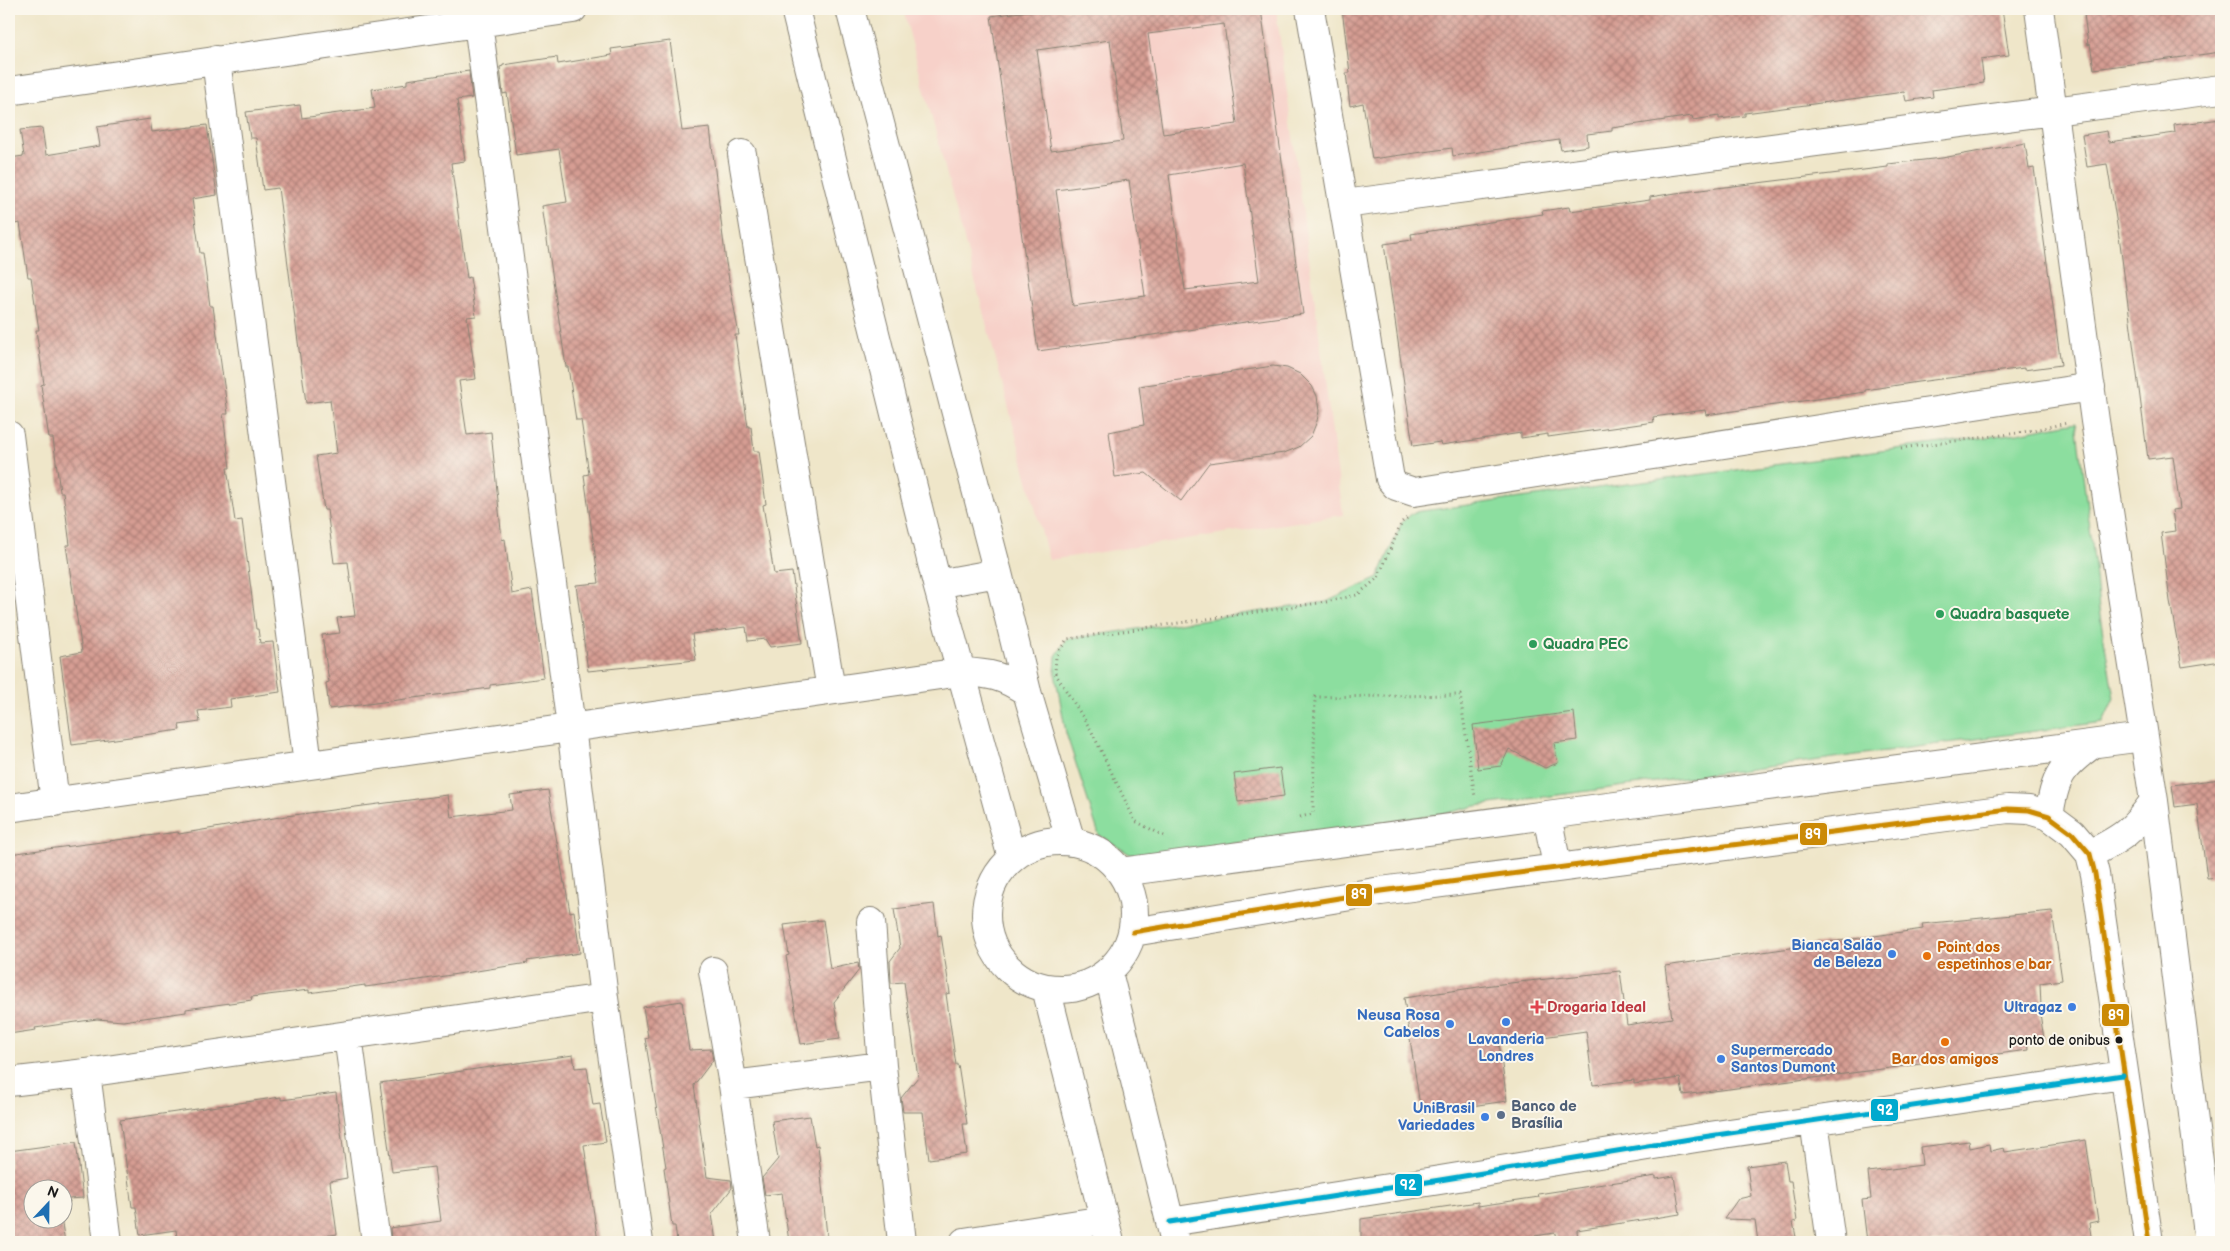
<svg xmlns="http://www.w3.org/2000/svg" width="2230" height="1251" font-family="'Balsamiq Sans',sans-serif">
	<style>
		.built { fill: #f7d1c9 }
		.park { fill: #8cde9f; stroke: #547d5e }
		.building { fill: url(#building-cross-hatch); fill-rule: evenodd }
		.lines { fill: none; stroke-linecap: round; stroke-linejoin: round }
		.minor-casing { stroke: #868172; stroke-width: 30 }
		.path { stroke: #868172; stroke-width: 3; stroke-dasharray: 1 4; stroke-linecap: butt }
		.minor { stroke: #fff; stroke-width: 28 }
		.bus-1-casing { stroke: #fbf7ec; stroke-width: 9 }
		.bus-2-casing { stroke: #fbf7ec; stroke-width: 9 }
		.bus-1 { stroke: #cb8a06; stroke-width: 5 }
		.bus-2 { stroke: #00a9ce; stroke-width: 5 }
		.leisure-dot { fill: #2e9e5b; stroke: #fbf7ec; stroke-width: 2 }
		.shop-dot { fill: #3f7fe0; stroke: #fbf7ec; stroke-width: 2 }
		.food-dot { fill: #e8710a; stroke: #fbf7ec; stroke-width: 2 }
		.health-dot { fill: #e0444e; stroke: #fbf7ec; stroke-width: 2 }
		.bus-dot { fill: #1c1c1c; stroke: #fbf7ec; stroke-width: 2 }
		.service-dot { fill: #5c6f8a; stroke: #fbf7ec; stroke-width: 2 }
		.labels { text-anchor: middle; stroke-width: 4; stroke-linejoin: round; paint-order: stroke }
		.bus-label { font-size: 14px; fill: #1c1c1c; stroke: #fbf7ec; text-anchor: end }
		.leisure-label { font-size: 15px; font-weight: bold; fill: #27864d; stroke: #fbf7ec; text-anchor: start }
		.shop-label { font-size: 15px; font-weight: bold; fill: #366cbe; stroke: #fbf7ec; text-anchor: end }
		.food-label { font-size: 15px; font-weight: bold; fill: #c56008; stroke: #fbf7ec; text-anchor: start }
		.health-label { font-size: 15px; font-weight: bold; fill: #be3a42; stroke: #fbf7ec; text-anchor: start }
		.service-label { font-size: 15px; font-weight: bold; fill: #4e5e75; stroke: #fbf7ec; text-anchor: start }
		.line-badge { stroke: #fbf7ec; stroke-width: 2 }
		.badge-label { font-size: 14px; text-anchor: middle; font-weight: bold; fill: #fff }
	</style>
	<defs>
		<pattern id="building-cross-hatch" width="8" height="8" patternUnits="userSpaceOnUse" patternTransform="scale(1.25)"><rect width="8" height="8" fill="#d69d93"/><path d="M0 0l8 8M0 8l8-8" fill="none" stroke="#ad7f77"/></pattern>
	</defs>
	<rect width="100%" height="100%" fill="#fbf7ec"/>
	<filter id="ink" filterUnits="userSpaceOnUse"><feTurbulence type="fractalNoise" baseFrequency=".02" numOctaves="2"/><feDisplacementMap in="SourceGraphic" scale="10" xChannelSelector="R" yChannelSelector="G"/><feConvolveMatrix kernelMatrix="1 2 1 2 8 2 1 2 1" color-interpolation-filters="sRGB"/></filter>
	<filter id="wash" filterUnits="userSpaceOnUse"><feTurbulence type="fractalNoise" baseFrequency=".0096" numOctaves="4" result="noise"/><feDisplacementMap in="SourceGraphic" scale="20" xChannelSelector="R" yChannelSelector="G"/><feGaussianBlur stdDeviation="1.12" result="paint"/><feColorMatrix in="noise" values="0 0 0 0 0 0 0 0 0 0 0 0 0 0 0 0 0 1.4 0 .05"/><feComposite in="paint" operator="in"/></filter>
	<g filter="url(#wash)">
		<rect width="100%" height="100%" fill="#efe6c9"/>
		<path class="built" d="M 903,9 L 1276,9 L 1343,515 L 1049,560 Z"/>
		<path class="park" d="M 2076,422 L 2095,567 L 2099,610 L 2114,698 L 2103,722 L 1476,806 L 1448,813 L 1298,836 L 1131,855 L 1099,835 L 1066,733 L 1055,673 L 1056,656 L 1067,639 L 1326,602 L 1378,578 L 1402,522 L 1414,512 L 2018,433 Z"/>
		<g id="blocks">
			<path class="building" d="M 1043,9 L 1261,9 L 1303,314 L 1038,351 L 991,16 ZM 1224,24 L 1237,124 L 1163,134 L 1148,34 ZM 1110,40 L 1123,141 L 1051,151 L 1037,50 ZM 1243,163 L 1259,281 L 1185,290 L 1169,175 ZM 1129,180 L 1145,296 L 1073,306 L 1056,190 Z
				M 1342,9 L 1795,9 L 1796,12 L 1821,9 L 2002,9 L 2009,55 L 1981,59 L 1984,83 L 1932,90 L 1933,97 L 1906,101 L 1904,92 L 1745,113 L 1745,116 L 1719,119 L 1719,116 L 1693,120 L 1692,116 L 1612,128 L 1612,131 L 1587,134 L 1588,146 L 1561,150 L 1559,140 L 1453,156 L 1452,148 L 1372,159 L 1363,103 L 1350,106 L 1346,73 L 1350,73 Z
				M 2085,9 L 2221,9 L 2221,52 L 2094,69 L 2090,44 L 2088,45 L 2084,14 L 2086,14 Z
				M 670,41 L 682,131 L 710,128 L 726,263 L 739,335 L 735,335 L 748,427 L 751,427 L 754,451 L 759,451 L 766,504 L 763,505 L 774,574 L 792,572 L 802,643 L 770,647 L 765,639 L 748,641 L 746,627 L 692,634 L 696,660 L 588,671 L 576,585 L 599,583 L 584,475 L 589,474 L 581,420 L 576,420 L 568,367 L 566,367 L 542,206 L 567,202 L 559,149 L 516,155 L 507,93 L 503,94 L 500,67 L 503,66 L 503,65 L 557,57 L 558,64 L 612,55 L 611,49 Z
				M 469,71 L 472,98 L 457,100 L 465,161 L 451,163 L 467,278 L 470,277 L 476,316 L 467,317 L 476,379 L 459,381 L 467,435 L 491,432 L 502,540 L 505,539 L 512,594 L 532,590 L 544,678 L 490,685 L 490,688 L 329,709 L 326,683 L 329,682 L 322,635 L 340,633 L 337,618 L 355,616 L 348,562 L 334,563 L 327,510 L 324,510 L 316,456 L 337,453 L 330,400 L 306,403 L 278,188 L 263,190 L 256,138 L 250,138 L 246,112 L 300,105 L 302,118 L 375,108 L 372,89 L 407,84 L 407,80 Z
				M 150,119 L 152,132 L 207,125 L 217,195 L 192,199 L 200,253 L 203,253 L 210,306 L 213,306 L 228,414 L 223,414 L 230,468 L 227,468 L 235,521 L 242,520 L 256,629 L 258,629 L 260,643 L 273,642 L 280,692 L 230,699 L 231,707 L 198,711 L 200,722 L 179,725 L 180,730 L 72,745 L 60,656 L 82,652 L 66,545 L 70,545 L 63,492 L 60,492 L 53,438 L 49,438 L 41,385 L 44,384 L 36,330 L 39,330 L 31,277 L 28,277 L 20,223 L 9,225 L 9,158 L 24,156 L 20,130 L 42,128 L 46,155 L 100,146 L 97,127 Z
				M 2221,119 L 2221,661 L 2182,667 L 2170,601 L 2161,533 L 2175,531 L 2172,510 L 2180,509 L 2173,456 L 2148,459 L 2120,243 L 2107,164 L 2087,167 L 2082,135 L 2107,131 L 2109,142 L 2175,133 L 2174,125 Z
				M 2025,143 L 2029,169 L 2034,168 L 2061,365 L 2024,370 L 2024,368 L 1918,382 L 1865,390 L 1865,392 L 1706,415 L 1705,410 L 1653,417 L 1654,422 L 1548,437 L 1548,434 L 1521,438 L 1521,433 L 1441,445 L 1440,442 L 1413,446 L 1384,244 L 1412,240 L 1411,234 L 1543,214 L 1542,211 L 1569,207 L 1570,211 L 1650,200 L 1650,197 L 1676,193 L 1888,167 L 1888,164 L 1942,158 Z
				M 1273,366 L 1287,368 L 1300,374 L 1312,386 L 1317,396 L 1319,411 L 1317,421 L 1311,436 L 1299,447 L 1284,453 L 1209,463 L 1181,501 L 1146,473 L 1115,477 L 1109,432 L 1144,425 L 1139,386 Z
				M 1574,712 L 1577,740 L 1554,743 L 1558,763 L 1545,768 L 1509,749 L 1501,766 L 1478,769 L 1473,725 Z
				M 1280,768 L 1284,796 L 1238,802 L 1234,774 Z
				M 2221,779 L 2221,877 L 2207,878 L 2197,804 L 2175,807 L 2172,785 Z
				M 548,790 L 564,883 L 565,883 L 570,912 L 574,911 L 580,953 L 527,961 L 528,963 L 419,980 L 365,987 L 365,985 L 309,993 L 309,990 L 251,997 L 252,1000 L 186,1009 L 186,1012 L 123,1021 L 97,1019 L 35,1028 L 36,1030 L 9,1034 L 9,854 L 178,832 L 179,834 L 286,816 L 448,795 L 451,817 L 512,810 L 510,795 Z
				M 934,904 L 938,936 L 941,935 L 950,993 L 946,994 L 956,1065 L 958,1065 L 967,1124 L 963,1124 L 967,1154 L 929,1159 L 923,1112 L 903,1112 L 901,1098 L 918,1077 L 904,982 L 891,983 L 890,961 L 900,948 L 894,909 Z
				M 2052,911 L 2062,980 L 2040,983 L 2041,1007 L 2039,1007 L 2044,1039 L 2027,1041 L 2028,1050 L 1683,1095 L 1680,1078 L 1634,1084 L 1634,1080 L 1593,1085 L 1586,1031 L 1499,1043 L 1507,1101 L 1421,1113 L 1404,998 L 1492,985 L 1620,971 L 1627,1025 L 1672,1018 L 1665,966 L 1923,929 L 1922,924 Z
				M 823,920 L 830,969 L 858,963 L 859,970 L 834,1002 L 840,1039 L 801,1044 L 786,956 L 789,955 L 784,925 Z
				M 682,1001 L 689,1050 L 711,1049 L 713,1060 L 694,1085 L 707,1177 L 731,1180 L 732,1188 L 712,1214 L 716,1242 L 677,1242 L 675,1226 L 672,1226 L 664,1168 L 666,1167 L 645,1038 L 648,1037 L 643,1007 Z
				M 573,1055 L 575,1068 L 587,1067 L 593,1105 L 600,1104 L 606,1142 L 584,1145 L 598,1242 L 391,1242 L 390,1228 L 441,1221 L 434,1167 L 392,1172 L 380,1083 Z
				M 336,1093 L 347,1178 L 330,1181 L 337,1234 L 312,1238 L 312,1242 L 180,1242 L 180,1237 L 177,1237 L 176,1230 L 140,1235 L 136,1207 L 132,1207 L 120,1120 L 281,1097 L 281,1100 Z
				M 810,1116 L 815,1146 L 818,1145 L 827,1236 L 789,1242 L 782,1193 L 765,1195 L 762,1178 L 778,1159 L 772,1121 Z
				M 2086,1140 L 2098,1221 L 2089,1223 L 2092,1242 L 1867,1242 L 1862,1200 L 1871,1199 L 1868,1172 L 1922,1165 L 1920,1147 L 1969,1141 L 1970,1148 L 1989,1144 L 1990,1151 L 2004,1148 L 2005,1152 Z
				M 76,1142 L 83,1198 L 69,1199 L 70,1202 L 62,1203 L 62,1188 L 32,1188 L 32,1218 L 61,1218 L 65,1242 L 9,1242 L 9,1151 Z
				M 1785,1161 L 1788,1181 L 1791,1181 L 1797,1221 L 1793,1222 L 1797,1242 L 1758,1242 L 1755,1220 L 1724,1219 L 1738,1199 L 1751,1196 L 1747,1166 Z
				M 1656,1176 L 1656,1179 L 1674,1176 L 1680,1214 L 1577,1230 L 1578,1242 L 1556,1242 L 1555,1233 L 1493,1242 L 1361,1242 L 1361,1219 L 1478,1202 L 1478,1206 L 1539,1197 L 1538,1194 Z"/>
		</g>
	</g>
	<g filter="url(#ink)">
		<use href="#blocks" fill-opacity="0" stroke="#868172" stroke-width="1"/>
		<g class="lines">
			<g class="minor-casing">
				<path id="minor" d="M 795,9 L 937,584 L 1012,858
					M 850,9 L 998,573 L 1027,692 L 1071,842
					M 1310,9 L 1390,479 L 1396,486 L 1414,492 L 2091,387
					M 2039,9 L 2095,421 L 2154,801 L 2209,1242
					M 478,23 L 571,727 L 604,998 L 639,1242
					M 216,60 L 308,764
					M 9,91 L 573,9
					M 742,154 L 831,690
					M 1344,204 L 2221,89
					M 9,435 L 55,802
					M 937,584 L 998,573
					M 9,808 L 961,672 C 990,673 1003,676 1027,692
					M 1547,815 L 1557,866
					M 2049,816 C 2055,776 2061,767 2093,744
					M986 915a74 74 0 1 1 148 0a74 74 0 1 1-148 0Z
					M 2090,854 C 2122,838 2133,831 2154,801
					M 1121,872 L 1547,815 L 2143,737
					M 871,922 L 882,1066
					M 1133,932 L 1381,891 L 2008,809 L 2029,810 L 2049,816 L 2072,833 L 2090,854 L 2095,874 L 2149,1242
					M 713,971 L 733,1085 L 756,1242
					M 1108,972 L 1175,1242
					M 1046,988 L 1110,1242
					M 348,1036 L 376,1242
					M 86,1073 L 604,998
					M 9,1082 L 86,1073 L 108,1242
					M 733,1085 L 882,1066 L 902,1242
					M 1814,1121 L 1831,1242
					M 1170,1222 L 1440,1180 L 1696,1138 L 2123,1075
					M 964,1242 L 1104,1220"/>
			</g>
			<path class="path" d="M 1901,448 L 2018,433 L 2068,423
				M 1300,817 L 1313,814 L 1315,697 L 1460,695 L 1475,797
				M 1164,836 L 1135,821 L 1091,730 L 1055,673 L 1056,656 L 1067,639 L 1326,602 L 1357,595 L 1378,578 L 1402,522 L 1407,518"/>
			<use href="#minor" class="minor"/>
			<g class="bus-1-casing">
				<path id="bus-1" d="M 1133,932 L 1381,891 L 2008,809 L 2029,810 L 2049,816 L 2072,833 L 2090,854 L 2095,874 L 2149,1242"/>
			</g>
			<g class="bus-2-casing">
				<path id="bus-2" d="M 1170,1222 L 1440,1180 L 1696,1138 L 2123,1075"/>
			</g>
			<use href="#bus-1" class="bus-1"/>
			<use href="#bus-2" class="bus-2"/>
		</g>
	</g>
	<g class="leisure-dot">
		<circle cx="1940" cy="614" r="5"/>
		<circle cx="1533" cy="644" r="5"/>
	</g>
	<g class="shop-dot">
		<circle cx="1892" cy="954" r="5"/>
		<circle cx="2072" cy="1007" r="5"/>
		<circle cx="1506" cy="1022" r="5"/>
		<circle cx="1450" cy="1024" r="5"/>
		<circle cx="1721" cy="1059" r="5"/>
		<circle cx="1485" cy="1117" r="5"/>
	</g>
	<g class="food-dot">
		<circle cx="1927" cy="956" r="5"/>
		<circle cx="1945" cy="1042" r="5"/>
	</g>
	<path class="health-dot" d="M1534.5 999.5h5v5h5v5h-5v5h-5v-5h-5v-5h5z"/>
	<circle class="bus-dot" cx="2119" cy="1040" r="4.5"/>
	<circle class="service-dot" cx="1501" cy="1115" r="5"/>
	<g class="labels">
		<g class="bus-label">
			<text x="2110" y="1045">ponto de onibus</text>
		</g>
		<g class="leisure-label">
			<text x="1950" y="619">Quadra basquete</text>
			<text x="1543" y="649">Quadra PEC</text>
		</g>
		<g class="shop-label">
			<text x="1882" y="950">Bianca Salão<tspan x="1882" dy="17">de Beleza</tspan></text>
			<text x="2062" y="1012">Ultragaz</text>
			<text x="1440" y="1020">Neusa Rosa<tspan x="1440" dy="17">Cabelos</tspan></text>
			<text x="1506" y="1044" text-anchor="middle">Lavanderia<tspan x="1506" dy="17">Londres</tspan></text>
			<text x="1731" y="1055" text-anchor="start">Supermercado<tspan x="1731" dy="17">Santos Dumont</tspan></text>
			<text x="1475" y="1113">UniBrasil<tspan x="1475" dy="17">Variedades</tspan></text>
		</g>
		<g class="food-label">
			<text x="1937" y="952">Point dos<tspan x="1937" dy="17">espetinhos e bar</tspan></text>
			<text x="1945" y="1064" text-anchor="middle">Bar dos amigos</text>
		</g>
		<g class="health-label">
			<text x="1547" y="1012">Drogaria Ideal</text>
		</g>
		<g class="service-label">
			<text x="1511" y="1111">Banco de<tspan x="1511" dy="17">Brasília</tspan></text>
		</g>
	</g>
	<g class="line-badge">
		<rect x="1799" y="822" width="29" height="24" rx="5" fill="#cb8a06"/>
		<rect x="1345" y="883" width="28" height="24" rx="5" fill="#cb8a06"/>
		<rect x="2101" y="1003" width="29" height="24" rx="5" fill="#cb8a06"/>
		<rect x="1870" y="1098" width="29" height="24" rx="5" fill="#00a9ce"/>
		<rect x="1394" y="1173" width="29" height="24" rx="5" fill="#00a9ce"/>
	</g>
	<g class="badge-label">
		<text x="1813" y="839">89</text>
		<text x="1359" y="899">89</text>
		<text x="2116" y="1020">89</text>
		<text x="1885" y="1115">92</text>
		<text x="1408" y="1190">92</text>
	</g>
	<rect width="2230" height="1251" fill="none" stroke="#fbf7ec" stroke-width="30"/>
	<g transform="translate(48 1204) rotate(22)"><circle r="24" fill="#fbf7ec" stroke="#a29f99"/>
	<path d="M0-4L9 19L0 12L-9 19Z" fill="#1f6fb2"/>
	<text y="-8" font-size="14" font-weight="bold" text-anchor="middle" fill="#1c1c1c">N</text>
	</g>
</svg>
